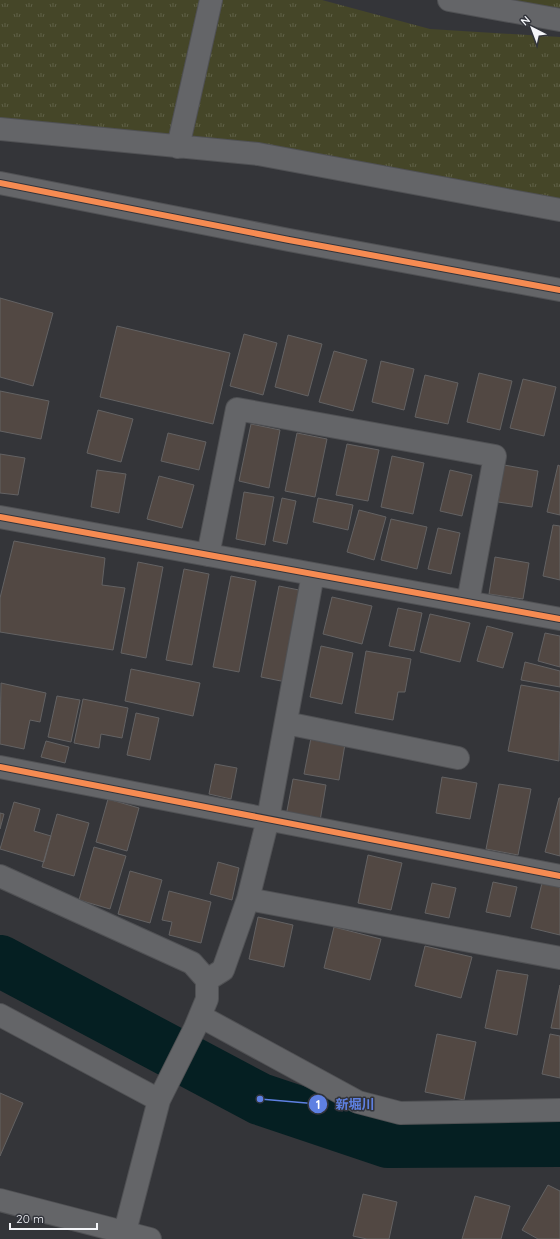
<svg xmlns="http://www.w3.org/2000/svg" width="560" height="1239" font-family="Quicksand,'Noto Sans JP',sans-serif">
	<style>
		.grass { fill: url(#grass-tufts) }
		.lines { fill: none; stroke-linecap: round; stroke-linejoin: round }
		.river { stroke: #051f22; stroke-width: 52 }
		.building { fill: #524843; stroke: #636263 }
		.minor-casing { stroke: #505154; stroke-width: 24 }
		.minor { stroke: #646568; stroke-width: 22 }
		.cycleway-casing { stroke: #32343b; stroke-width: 8 }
		.cycleway { stroke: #f68b52; stroke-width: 6 }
		.leader { fill: none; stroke: #5e80e2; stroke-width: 1.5 }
		.callout-dot { fill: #5e80e2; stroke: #32343b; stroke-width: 1.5 }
		.mark-label { font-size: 12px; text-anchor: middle; font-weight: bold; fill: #fff }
		.callout-label { font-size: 13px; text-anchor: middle; font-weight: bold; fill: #5e80e2; stroke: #32343b; stroke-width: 3; stroke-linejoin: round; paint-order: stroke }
	</style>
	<defs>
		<pattern id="grass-tufts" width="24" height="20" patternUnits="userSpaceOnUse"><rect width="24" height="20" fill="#454628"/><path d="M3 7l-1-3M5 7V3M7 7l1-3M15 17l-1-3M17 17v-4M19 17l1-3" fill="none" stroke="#606148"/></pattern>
	</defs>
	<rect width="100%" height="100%" fill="#343539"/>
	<path class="grass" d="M 0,0 L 322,0 L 430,29 L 560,37 L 560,209 L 0,125 Z
		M 449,0 L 560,0 L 560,18 Z"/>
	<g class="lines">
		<path class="river" d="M 0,961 L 260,1099 L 388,1142 L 560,1141"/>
	</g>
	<path class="building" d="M 0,298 L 53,313 L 33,386 L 0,377 Z
		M 117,326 L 230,353 L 213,424 L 100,397 Z
		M 244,334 L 277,343 L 263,395 L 230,386 Z
		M 288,335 L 322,344 L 308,396 L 275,387 Z
		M 334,351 L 367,360 L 353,411 L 319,402 Z
		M 381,361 L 414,369 L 404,410 L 372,402 Z
		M 479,373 L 512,381 L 500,430 L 467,422 Z
		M 425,375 L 458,383 L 448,424 L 415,417 Z
		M 523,379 L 556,387 L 544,436 L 510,428 Z
		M 0,391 L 49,401 L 41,439 L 0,431 Z
		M 98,410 L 133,419 L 121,462 L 87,453 Z
		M 251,424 L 280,430 L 269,488 L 239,481 Z
		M 168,433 L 206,442 L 199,470 L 161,461 Z
		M 297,433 L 327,439 L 315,497 L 285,491 Z
		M 347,444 L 379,450 L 368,501 L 336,495 Z
		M 0,454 L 25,458 L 18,495 L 0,493 Z
		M 392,456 L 424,463 L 413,514 L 381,507 Z
		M 504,465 L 538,471 L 532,507 L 498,502 Z
		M 558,465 L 560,466 L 560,515 L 547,512 Z
		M 97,470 L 126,474 L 119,513 L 91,507 Z
		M 450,470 L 472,475 L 462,516 L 440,511 Z
		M 159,476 L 194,485 L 182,528 L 147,519 Z
		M 244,492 L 274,497 L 265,545 L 236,539 Z
		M 282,498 L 296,501 L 287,544 L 273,541 Z
		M 318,498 L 353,505 L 348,530 L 313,522 Z
		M 359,510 L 386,517 L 374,560 L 347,552 Z
		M 391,519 L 427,527 L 417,569 L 381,560 Z
		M 553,525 L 560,526 L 560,580 L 543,576 Z
		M 438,528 L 460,533 L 451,574 L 428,569 Z
		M 14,541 L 105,558 L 102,585 L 125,588 L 113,650 L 0,632 L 0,598 Z
		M 495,557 L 529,563 L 523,599 L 489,594 Z
		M 138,562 L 163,567 L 146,658 L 121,653 Z
		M 184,569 L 209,574 L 192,665 L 166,660 Z
		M 231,576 L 256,581 L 239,672 L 213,667 Z
		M 279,586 L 304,591 L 286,682 L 261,677 Z
		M 332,597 L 372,606 L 362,644 L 323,634 Z
		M 398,608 L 422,613 L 414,651 L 389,646 Z
		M 430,614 L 470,623 L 460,662 L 420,652 Z
		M 487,626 L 513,633 L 503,668 L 477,661 Z
		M 545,633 L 560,636 L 560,667 L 538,661 Z
		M 321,646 L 353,653 L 342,704 L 310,697 Z
		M 366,651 L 411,659 L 405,692 L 398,692 L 393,720 L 355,713 Z
		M 525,662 L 560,671 L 560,687 L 521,680 Z
		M 131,669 L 200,683 L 193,716 L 125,701 Z
		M 1,683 L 46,693 L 40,722 L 30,720 L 24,749 L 0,744 Z
		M 521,685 L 560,692 L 559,761 L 508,751 Z
		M 57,696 L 80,700 L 71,742 L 48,737 Z
		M 83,699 L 128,708 L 122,738 L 101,734 L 99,748 L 74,743 Z
		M 136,713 L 159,718 L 150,760 L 127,755 Z
		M 311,738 L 345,744 L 339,780 L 304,774 Z
		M 46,741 L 69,747 L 65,763 L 41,757 Z
		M 215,764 L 237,768 L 231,799 L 209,794 Z
		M 442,777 L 477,783 L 470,819 L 436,813 Z
		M 293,779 L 326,785 L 320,821 L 286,816 Z
		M 499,784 L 531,789 L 518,855 L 486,849 Z
		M 559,798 L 560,798 L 560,856 L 545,852 Z
		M 108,799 L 139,808 L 127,851 L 96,842 Z
		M 14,802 L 40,809 L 34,831 L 51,836 L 44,862 L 0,849 Z
		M 0,813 L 4,814 L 0,829 Z
		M 57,814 L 89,823 L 74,876 L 42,867 Z
		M 94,847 L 126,856 L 110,909 L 79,900 Z
		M 368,855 L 402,863 L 391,910 L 358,903 Z
		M 218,862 L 239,868 L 232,900 L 210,894 Z
		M 130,871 L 162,880 L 150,923 L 118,914 Z
		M 493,882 L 517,887 L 510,917 L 486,912 Z
		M 432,883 L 456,888 L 449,918 L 425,913 Z
		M 542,883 L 560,887 L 560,935 L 531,928 Z
		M 169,891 L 211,902 L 201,943 L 169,935 L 172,922 L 162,920 Z
		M 258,917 L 293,925 L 284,967 L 249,959 Z
		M 334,927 L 381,939 L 370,980 L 324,968 Z
		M 425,946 L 472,957 L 461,998 L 415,986 Z
		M 497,970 L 528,975 L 517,1035 L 485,1028 Z
		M 560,985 L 560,1029 L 551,1028 Z
		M 437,1034 L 476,1042 L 464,1100 L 425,1092 Z
		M 550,1034 L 560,1036 L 560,1078 L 542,1074 Z
		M 0,1093 L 23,1103 L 0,1156 Z
		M 548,1185 L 560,1191 L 560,1239 L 538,1239 L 522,1230 Z
		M 363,1194 L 397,1202 L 389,1239 L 367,1239 L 353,1236 Z
		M 475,1196 L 510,1206 L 501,1239 L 462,1239 Z"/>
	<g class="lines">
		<g class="minor-casing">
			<path id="minor" d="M 449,0 L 560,20
				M 0,129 L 258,154 L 560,210
				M 178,147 L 211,0
				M 0,183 L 289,240 L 560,290
				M 0,517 L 560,619
				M 208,555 L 237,409 L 495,456 L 468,602
				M 286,723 L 458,758
				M 0,767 L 560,876
				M 0,876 L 192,963 L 207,980 L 207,999 L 195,1028 L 159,1100 L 123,1239
				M 248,899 L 560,958
				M 207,980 L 223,970 L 248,899 L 268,819 L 313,574
				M 0,1015 L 159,1100
				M 200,1016 L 358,1102 L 400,1113 L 560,1110
				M 0,1200 L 150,1239"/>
		</g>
		<use href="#minor" class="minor"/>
		<g class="cycleway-casing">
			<path id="cycleway" d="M 0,183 L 289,240 L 560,290
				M 0,517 L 560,619
				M 0,767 L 560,876"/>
		</g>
		<use href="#cycleway" class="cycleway"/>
	</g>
	<path class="leader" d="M260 1099L318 1104"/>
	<g class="callout-dot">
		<circle cx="260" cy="1099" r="4"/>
		<circle cx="318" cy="1104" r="10"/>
	</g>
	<g class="mark-label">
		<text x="318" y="1109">1</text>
	</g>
	<g class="callout-label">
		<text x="355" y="1109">新堀川</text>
	</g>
	<g transform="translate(532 28) rotate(318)" stroke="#32343b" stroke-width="3" paint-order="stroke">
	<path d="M0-3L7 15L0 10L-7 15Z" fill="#f4f5f9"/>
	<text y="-6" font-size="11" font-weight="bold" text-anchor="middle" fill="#f4f5f9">N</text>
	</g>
	<path d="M10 1223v6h87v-6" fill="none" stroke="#f4f5f9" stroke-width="2"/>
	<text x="16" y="1223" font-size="12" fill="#f4f5f9" stroke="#32343b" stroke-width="3" paint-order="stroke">20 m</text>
</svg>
